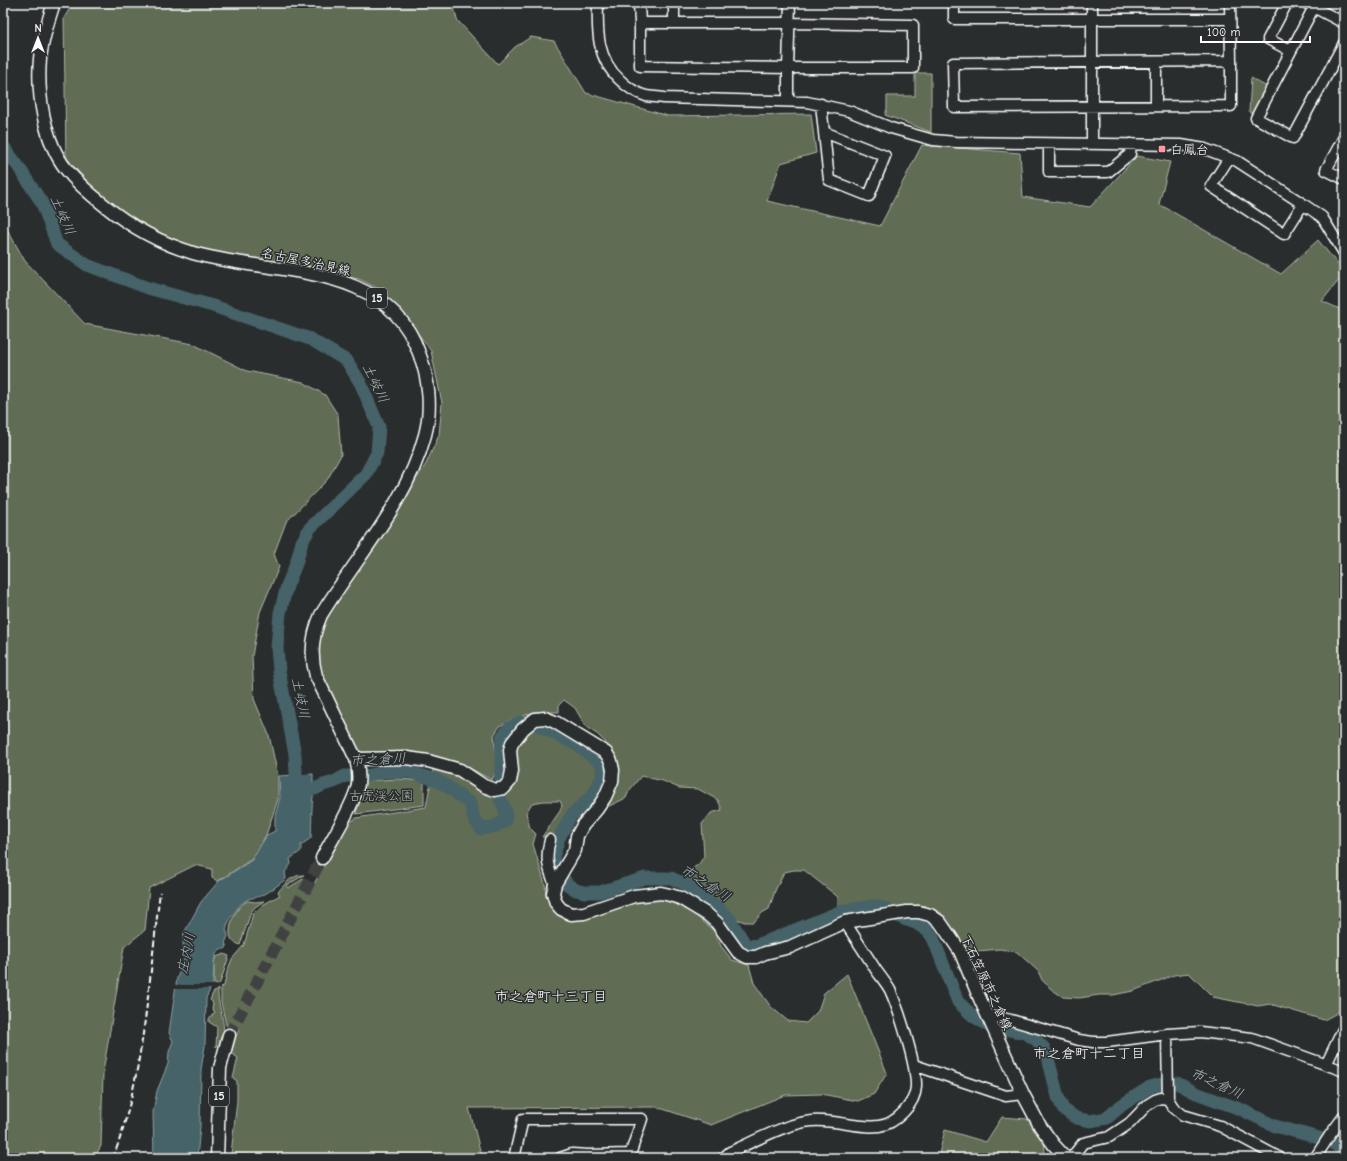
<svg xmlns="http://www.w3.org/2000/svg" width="1347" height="1161" font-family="'Comic Neue','Klee One',sans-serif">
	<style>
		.green { fill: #616c53; stroke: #b0b6a9 }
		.water { fill: #456368; stroke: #8fa1a4 }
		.pier { fill: #2a2d2e }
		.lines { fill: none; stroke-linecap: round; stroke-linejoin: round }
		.river { stroke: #456368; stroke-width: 13 }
		.major-tunnel { stroke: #3f4243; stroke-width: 12; stroke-dasharray: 12 6; stroke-linecap: butt }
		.minor-casing { stroke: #fff; stroke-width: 13 }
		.major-casing { stroke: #fff; stroke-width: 15 }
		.minor { stroke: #2a2d2e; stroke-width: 10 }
		.major { stroke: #2a2d2e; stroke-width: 12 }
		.rail { stroke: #fff; stroke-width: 2; stroke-dasharray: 6 3; stroke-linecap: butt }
		.poi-dot { fill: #ff9aa2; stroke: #2a2d2e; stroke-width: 1.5 }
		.labels { text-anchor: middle; stroke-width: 3; stroke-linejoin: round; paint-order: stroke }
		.shield { fill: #2a2d2e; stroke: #bfc0c0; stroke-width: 1 }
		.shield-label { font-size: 12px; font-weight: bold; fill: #fff }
		.poi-label { font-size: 13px; fill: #fff; stroke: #2a2d2e; text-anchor: start }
		.street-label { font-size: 13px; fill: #fff; stroke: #2a2d2e }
		.park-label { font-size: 13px; fill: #b0b6a9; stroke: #2a2d2e }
		.water-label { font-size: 14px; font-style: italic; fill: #abb9bb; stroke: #2a2d2e }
		.neighbourhood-label { font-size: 14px; fill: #fff; stroke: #2a2d2e }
	</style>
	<rect width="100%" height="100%" fill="#2a2d2e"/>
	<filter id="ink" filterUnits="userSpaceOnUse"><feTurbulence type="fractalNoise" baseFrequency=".025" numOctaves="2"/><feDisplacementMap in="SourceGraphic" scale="8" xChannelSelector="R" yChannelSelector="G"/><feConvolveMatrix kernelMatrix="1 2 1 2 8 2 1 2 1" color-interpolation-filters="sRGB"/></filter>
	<g filter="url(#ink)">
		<path class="green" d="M 73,3 L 453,3 L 457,20 L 498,64 L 515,47 L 531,37 L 554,41 L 586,93 L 668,116 L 811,114 L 816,153 L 781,163 L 767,201 L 880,226 L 922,145 L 1020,153 L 1023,197 L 1090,207 L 1137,156 L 1170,162 L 1159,204 L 1281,274 L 1318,240 L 1344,272 L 1344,274 L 1322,301 L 1344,311 L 1344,1001 L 1337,1013 L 1324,1020 L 1270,1004 L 1258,1006 L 1213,997 L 1189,973 L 1174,975 L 1133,991 L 1113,995 L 1099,995 L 1079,998 L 1063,997 L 1051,989 L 1042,980 L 1038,971 L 1017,952 L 1000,949 L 966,952 L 957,933 L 940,912 L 924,906 L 908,906 L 896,909 L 880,902 L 867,902 L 838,906 L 838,897 L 804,870 L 794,870 L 784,872 L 775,891 L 769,909 L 762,913 L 754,922 L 745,922 L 736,919 L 716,900 L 697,888 L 688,879 L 692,869 L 699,864 L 704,856 L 702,824 L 711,813 L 722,810 L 718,800 L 698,789 L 679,788 L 663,781 L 641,776 L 629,791 L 626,798 L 601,810 L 618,773 L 616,757 L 608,745 L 597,734 L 586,727 L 575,708 L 564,700 L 559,705 L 559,712 L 535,712 L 511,720 L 500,726 L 494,735 L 497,769 L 492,780 L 462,764 L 365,754 L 358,750 L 322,680 L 317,656 L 320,631 L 331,611 L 426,464 L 439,435 L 442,403 L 431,351 L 402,312 L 377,288 L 359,279 L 197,249 L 164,236 L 127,215 L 97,192 L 66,158 L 64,18 Z
			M 915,73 L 931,73 L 931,132 L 885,115 L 887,109 L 887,96 L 915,96 Z
			M 1251,78 L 1267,87 L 1253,114 L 1249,112 Z
			M 3,222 L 25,261 L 85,324 L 193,344 L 247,371 L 303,382 L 325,395 L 338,415 L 341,455 L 327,480 L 286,522 L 274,554 L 279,567 L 260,612 L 252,656 L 254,699 L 269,735 L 278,776 L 278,799 L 266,835 L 252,859 L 218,881 L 212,878 L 212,869 L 195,865 L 149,888 L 145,930 L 124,947 L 103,1072 L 101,1146 L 94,1158 L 3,1158 Z
			M 529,729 C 535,731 543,732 549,735 C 562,740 599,757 600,771 C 600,778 590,793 586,799 C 583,802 577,805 574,808 C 565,817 561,829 552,837 L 542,837 L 560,811 L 562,805 L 560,801 L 544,801 L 532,803 L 526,813 L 530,828 L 536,834 L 533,844 L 545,884 L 546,896 L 552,909 L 559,916 L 568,919 L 647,899 L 660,898 L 678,904 L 695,915 L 713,930 L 721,946 L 732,960 L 749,965 L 754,983 L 771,1007 L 788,1021 L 806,1023 L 818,1011 L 824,993 L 847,974 L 887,1073 L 874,1094 L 858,1101 L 821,1094 L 785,1095 L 711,1125 L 657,1107 L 469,1108 L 482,1158 L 229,1158 L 231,1154 L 237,1101 L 237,1081 L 233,1078 L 238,1058 L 231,1053 L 235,1038 L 240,1028 L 229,1023 L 227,1026 L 226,1025 L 221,1002 L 221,987 L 224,986 L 227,972 L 232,959 L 244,945 L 253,914 L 261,906 L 280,895 L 278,892 C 286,883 291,875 304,875 L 286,886 L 288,888 L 303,879 L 314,884 L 346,825 L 356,818 L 426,807 L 433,770 L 441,768 L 507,793 C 526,780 513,765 516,748 C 517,742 525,734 529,729 Z
			M 398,779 L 424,781 L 424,805 L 356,814 L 365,781 Z
			M 248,901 L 255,902 L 264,901 L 255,907 L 251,912 L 240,945 C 236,943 234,943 232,940 C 225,929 237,904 248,901 Z
			M 224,954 L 229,956 L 220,983 L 218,985 L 214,984 L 214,962 L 216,957 Z
			M 218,989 C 218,993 218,998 219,1002 C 221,1017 230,1035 216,1047 L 217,1027 L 209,1022 L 209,1019 L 215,1012 L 212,1009 L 213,1003 L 210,1000 L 213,993 Z
			M 1002,1117 L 1027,1119 L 1044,1134 L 1045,1154 L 1052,1158 L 938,1158 L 945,1130 L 986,1142 Z"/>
		<path class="water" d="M 313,774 L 313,785 L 315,789 C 311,796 312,827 311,838 L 301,845 L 301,851 L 290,859 L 291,864 L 285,872 L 286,879 C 279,884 271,891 263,895 C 257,898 250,897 245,901 C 239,904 226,923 226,930 C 227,932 228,934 228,936 L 225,943 L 227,947 L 225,949 L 220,949 L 216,954 L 214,962 L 213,983 L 206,998 L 205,1046 L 201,1069 L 200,1126 L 197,1158 L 154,1158 L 153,1112 L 157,1091 L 168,1064 L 169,1052 L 173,1041 L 169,1033 L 177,978 L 184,960 L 183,942 L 184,933 L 201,902 L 219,881 L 252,860 L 267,835 L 275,831 L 275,816 L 280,798 L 279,776 Z"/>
		<path class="pier" d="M 174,985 L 215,985 L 213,989 L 174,989 Z"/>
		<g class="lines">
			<path class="river" d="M 3,146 L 18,166 L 42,203 L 57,244 L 87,265 L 148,288 L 213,306 L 310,339 L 347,361 L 361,384 L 379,427 L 377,453 L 366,474 L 310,528 L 302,542 L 296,564 L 287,586 L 280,613 L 277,647 L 279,671 L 295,754 L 297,792
				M 299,789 L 315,789 L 323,785 L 334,782 L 345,776 L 365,776 L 384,772 L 410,772 L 436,780 L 447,786 L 471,804 L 473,817 L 481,829 L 496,826 L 505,821 L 506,812 L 500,798 L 502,737 L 509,728 L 522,722 L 540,726 L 577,745 L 601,763 L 603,768 L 602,778 L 593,795 L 571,816 L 559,838 L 553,857 L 555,865 L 567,884 L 576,890 L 584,892 L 600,892 L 645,878 L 671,878 L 687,885 L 704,899 L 716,906 L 729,918 L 745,944 L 755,946 L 842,911 L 874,906 L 886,909 L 904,919 L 916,923 L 928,931 L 933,938 L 958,1002 L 972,1015 L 989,1026 L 1025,1033 L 1035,1039 L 1044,1048 L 1049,1062 L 1058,1097 L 1063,1109 L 1076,1118 L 1090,1121 L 1107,1118 L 1122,1105 L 1150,1087 L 1165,1083 L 1177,1083 L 1196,1093 L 1240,1109 L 1275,1126 L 1330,1141 L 1344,1151"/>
			<path class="major-tunnel" d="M 229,1035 L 322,858"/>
			<g class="minor-casing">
				<path id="minor" d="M 598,3 C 597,32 597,59 620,80 C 627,87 636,93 646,96 C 652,97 658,97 664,98 L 807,102 L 849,111 L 891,128 L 933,140 L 956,142 L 1181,145 L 1205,149 L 1237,161 L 1303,204 L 1322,217 L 1344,253
					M 639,3 L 640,23 L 791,23 L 913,25 L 913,68 L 788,68 L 640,66 L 640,23
					M 674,3 L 674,23
					M 954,3 L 954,19 L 1230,19
					M 1092,3 L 1092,143
					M 1230,3 L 1231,61 L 953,63 L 954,107 L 1231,106 L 1231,61
					M 1287,3 L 1268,39 L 1291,51
					M 1306,3 L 1344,23
					M 1316,3 L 1256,118 L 1293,138 L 1344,43
					M 788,101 L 788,68 L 790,3
					M 821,104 L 829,180 L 869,196 L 885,156 L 824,132
					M 1156,105 L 1156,62
					M 1344,137 L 1326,170 L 1344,179
					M 1049,144 L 1049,172 L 1108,172 L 1130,154 L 1131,144
					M 1229,158 L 1211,186 L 1284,234 L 1303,204
					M 550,840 C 545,857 548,869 555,884
					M 988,1015 L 1011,1020 L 1079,1040 L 1093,1042 L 1107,1042 L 1167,1034 L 1200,1032 L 1252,1038 L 1344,1071
					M 1167,1034 L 1168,1099 L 1173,1107 L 1183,1115 L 1220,1126 L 1280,1158
					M 914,1065 L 1006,1096 L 1023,1094
					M 1326,1065 L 1344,1027
					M 514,1158 L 523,1119 L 642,1119 L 629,1158
					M 560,1158 L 572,1154 L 588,1155 L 630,1154
					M 723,1158 L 730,1152 C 755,1141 787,1123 812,1121 C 835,1119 857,1129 879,1126 C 896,1124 915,1104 916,1087 C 917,1066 899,1010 890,990 C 886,983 881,977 876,970 C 866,954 855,938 845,922
					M 1071,1158 L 1083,1143 L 1109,1137 L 1130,1123 L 1147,1105 L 1155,1100 L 1161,1098 L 1168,1099
					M 1315,1158 L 1330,1135 L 1344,1116"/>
			</g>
			<g class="major-casing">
				<path id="major" d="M 54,3 C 48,21 42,40 40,59 C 37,94 44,141 66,169 C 77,183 90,194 104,205 C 131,227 160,243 193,253 C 270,276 386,259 419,353 C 429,378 432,409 425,435 C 407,503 357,556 321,615 C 312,635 310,655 316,676 L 356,759 C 358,767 359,776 358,784 C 355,803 332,839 322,858
					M 356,759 L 407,758 L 428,761 L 460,770 L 484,786 L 495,790 L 504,788 L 510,781 L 512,771 L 510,750 L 512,743 L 523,729 L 535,719 L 545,718 L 555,722 L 606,753 L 611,761 L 613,770 L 612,781 L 605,797 L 597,809 L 583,825 L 577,836 L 575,850 L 555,884 L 553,893 L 556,903 L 561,909 L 571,914 L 584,913 L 634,896 L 661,893 L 670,895 L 680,898 L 708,915 L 717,923 L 738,952 L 747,957 L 756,957 L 765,953 L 790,947 L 845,922 L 907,912 L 919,912 L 930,915 L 940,922 L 960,951 L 980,999 L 1023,1094 L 1040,1126 L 1054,1145 L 1066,1158
					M 217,1158 L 220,1068 L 229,1035"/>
			</g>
			<use href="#minor" class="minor"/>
			<use href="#major" class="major"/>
			<path class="rail" d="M 113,1158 C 144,1077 149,978 160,892"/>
		</g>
	</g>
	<rect class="poi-dot" x="1158" y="145" width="8" height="8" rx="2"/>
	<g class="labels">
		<g class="shield">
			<rect x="367" y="288" width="20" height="20" rx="3"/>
			<rect x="209" y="1086" width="20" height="20" rx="3"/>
		</g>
		<g class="shield-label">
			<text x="377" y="302">15</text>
			<text x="219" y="1100">15</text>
		</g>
		<g class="poi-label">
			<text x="1170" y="154">白鳳台</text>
		</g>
		<g class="street-label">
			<text transform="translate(306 261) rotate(12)" y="5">名古屋多治見線</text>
			<text transform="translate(987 982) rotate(65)" y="5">下石笠原市之倉線</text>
		</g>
		<g class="park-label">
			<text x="381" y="800">古虎渓公園</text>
		</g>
		<g class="water-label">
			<text transform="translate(63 215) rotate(66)" y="5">土岐川</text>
			<text transform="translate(376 383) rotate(64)" y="5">土岐川</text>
			<text transform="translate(301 698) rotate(78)" y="5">土岐川</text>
			<text transform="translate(378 759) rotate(-3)" y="5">市之倉川</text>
			<text transform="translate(706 883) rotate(33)" y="5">市之倉川</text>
			<text transform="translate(186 953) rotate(-78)" y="5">庄内川</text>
			<text transform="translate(1217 1083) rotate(24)" y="5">市之倉川</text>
		</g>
		<g class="neighbourhood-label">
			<text x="551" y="1001">市之倉町十三丁目</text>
			<text x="1089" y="1058">市之倉町十二丁目</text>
		</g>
	</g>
	<rect width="1347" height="1161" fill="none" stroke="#2a2d2e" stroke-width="16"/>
	<rect x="8" y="8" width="1331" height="1145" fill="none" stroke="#fff" stroke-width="1.5" filter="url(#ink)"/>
	<g transform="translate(38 38)" stroke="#2a2d2e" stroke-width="3" paint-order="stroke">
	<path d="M0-3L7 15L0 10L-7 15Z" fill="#ffffff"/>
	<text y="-6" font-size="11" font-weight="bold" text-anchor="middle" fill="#ffffff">N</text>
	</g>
	<path d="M1201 36v6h109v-6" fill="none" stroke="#ffffff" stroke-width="2"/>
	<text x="1207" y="36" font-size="12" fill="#ffffff" stroke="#2a2d2e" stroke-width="3" paint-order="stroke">100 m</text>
</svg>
